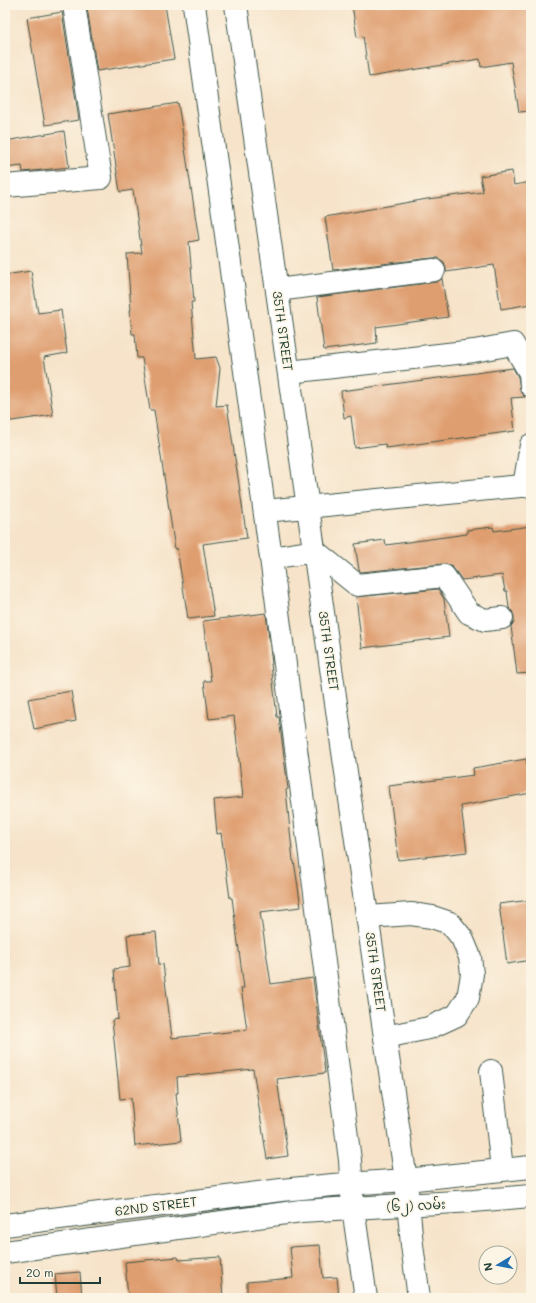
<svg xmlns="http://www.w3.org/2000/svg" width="536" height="1303" font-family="Mali,'Noto Sans Myanmar',sans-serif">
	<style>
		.building { fill: #df9e70 }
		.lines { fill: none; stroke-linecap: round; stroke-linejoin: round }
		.minor-casing { stroke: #3f564a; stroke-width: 24 }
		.major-casing { stroke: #3f564a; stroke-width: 24 }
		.minor { stroke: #fff; stroke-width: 22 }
		.major { stroke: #fff; stroke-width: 22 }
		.labels { text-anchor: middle; stroke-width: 3.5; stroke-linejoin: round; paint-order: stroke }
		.street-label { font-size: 13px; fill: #1f3d34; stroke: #fcf5e5 }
	</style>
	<rect width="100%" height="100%" fill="#fcf5e5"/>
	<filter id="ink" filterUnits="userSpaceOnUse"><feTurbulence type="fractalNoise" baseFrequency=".025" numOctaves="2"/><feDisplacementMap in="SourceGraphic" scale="8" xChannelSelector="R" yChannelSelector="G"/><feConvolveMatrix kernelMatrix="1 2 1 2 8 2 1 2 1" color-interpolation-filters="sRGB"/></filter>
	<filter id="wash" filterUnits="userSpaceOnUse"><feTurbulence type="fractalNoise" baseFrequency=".012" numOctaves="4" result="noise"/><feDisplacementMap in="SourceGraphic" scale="16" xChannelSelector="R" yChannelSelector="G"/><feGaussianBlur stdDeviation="0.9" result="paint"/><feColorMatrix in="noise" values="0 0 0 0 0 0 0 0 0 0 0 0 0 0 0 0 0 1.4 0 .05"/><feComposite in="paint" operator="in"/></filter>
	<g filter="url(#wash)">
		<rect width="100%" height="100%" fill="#f6e3c9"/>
		<g id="blocks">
			<path class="building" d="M 92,5 L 165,5 L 174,59 L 97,71 L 87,8 L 92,7 Z
				M 352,5 L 531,5 L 531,111 L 519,112 L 511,62 L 481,67 L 480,59 L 369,77 L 363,36 L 357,37 Z
				M 62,12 L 79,120 L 45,125 L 27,18 Z
				M 178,103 L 199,240 L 189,242 L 194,302 L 191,302 L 196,359 L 216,357 L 220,368 L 216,406 L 227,405 L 247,538 L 203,544 L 214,616 L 188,619 L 177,548 L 175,549 L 154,410 L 150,410 L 142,358 L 137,358 L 135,334 L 132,334 L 130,310 L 131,310 L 127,254 L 142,253 L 133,190 L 120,192 L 108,114 Z
				M 64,131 L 69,167 L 23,172 L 22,166 L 5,168 L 5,141 Z
				M 512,171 L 514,185 L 531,182 L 531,304 L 501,309 L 494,265 L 446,272 L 446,268 L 444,262 L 438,258 L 432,258 L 333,270 L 325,217 L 427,199 L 483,192 L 480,176 Z
				M 31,271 L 38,313 L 61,310 L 67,353 L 44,357 L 53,415 L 5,422 L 5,275 Z
				M 442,279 L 448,317 L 376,327 L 377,343 L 324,350 L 317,297 L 436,282 Z
				M 513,368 L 518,377 L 521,393 L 525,397 L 511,398 L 515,431 L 386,448 L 385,444 L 355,448 L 351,416 L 344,418 L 341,391 Z
				M 531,526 L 531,673 L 517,674 L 511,626 L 514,623 L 514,616 L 512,611 L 509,608 L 507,591 L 505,591 L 502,575 L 462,580 L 454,569 L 450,565 L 443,564 L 361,572 L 359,570 L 355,544 L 385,540 L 386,545 L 467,534 L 467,530 L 493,527 L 494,531 Z
				M 438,589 L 444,599 L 449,637 L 362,648 L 356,597 Z
				M 266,613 L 272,664 L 271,664 L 277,717 L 279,717 L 288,789 L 286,790 L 293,861 L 294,861 L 301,907 L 260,912 L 271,984 L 313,978 L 325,1073 L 277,1079 L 288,1156 L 267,1159 L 253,1069 L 177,1077 L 178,1093 L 176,1093 L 181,1141 L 135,1146 L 131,1098 L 120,1099 L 112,1020 L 118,1019 L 114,969 L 130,967 L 127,935 L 156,932 L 159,965 L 163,964 L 172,1038 L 247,1030 L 241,988 L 244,988 L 232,898 L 230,898 L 221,833 L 217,834 L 214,800 L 243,797 L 234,716 L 209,719 L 204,681 L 211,681 L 203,621 Z
				M 71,691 L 76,721 L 34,729 L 28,699 Z
				M 526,759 L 531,793 L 461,806 L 467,852 L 398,860 L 389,786 L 474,775 L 473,768 Z
				M 531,900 L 531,960 L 507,964 L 499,904 Z
				M 320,1245 L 323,1278 L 337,1277 L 339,1298 L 247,1298 L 247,1282 L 293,1278 L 290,1247 Z
				M 178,1257 L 179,1260 L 220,1257 L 223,1298 L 128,1298 L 125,1262 Z
				M 80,1272 L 82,1298 L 57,1298 L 55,1274 Z"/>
		</g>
	</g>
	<g filter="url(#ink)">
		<use href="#blocks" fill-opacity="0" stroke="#3f564a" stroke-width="1"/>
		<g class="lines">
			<g class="minor-casing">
				<path id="minor" d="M 5,186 L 101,178 L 74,5
					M 277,290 L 434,270
					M 289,372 L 474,351 L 513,344 L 530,373 L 531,386
					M 524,486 L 531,445
					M 265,511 L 531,485
					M 271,558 L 315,551 L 357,585 L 444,576 L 469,613 L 485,620 L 502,618
					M 368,917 L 411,914 L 432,917 L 450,923 L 462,938 L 470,957 L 472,974 L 468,998 L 457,1015 L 429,1028 L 385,1037
					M 491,1071 L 502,1169"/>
			</g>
			<g class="major-casing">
				<path id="major" d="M 194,5 L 271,558 L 350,1160 L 353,1208 L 366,1298
					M 236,5 L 341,738 L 406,1180 L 412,1245 L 419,1298
					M 5,1225 L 281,1190 L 333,1185 L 406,1180 L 531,1167
					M 5,1252 L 301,1211 L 473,1201 L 531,1196"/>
			</g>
			<use href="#minor" class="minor"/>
			<use href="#major" class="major"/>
		</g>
	</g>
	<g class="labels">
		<g class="street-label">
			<text transform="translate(283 331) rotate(82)" y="5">35TH STREET</text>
			<text transform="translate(329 651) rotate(82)" y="5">35TH STREET</text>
			<text transform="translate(376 972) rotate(82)" y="5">35TH STREET</text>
			<text transform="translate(416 1205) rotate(-3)" y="5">(၆၂) လမ်း</text>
			<text transform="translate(156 1206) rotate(-7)" y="5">62ND STREET</text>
		</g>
	</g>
	<rect width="536" height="1303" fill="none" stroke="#fcf5e5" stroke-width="20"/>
	<g transform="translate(498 1265) rotate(260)"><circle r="19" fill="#fcf5e5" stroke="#a4ab9e"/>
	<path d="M0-3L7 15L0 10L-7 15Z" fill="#1f6fb2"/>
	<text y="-6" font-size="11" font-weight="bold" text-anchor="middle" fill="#1f3d34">N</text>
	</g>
	<path d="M20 1277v6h80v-6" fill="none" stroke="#1f3d34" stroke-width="2"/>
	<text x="26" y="1277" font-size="12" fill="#1f3d34" stroke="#fcf5e5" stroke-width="3" paint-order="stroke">20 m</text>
</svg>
